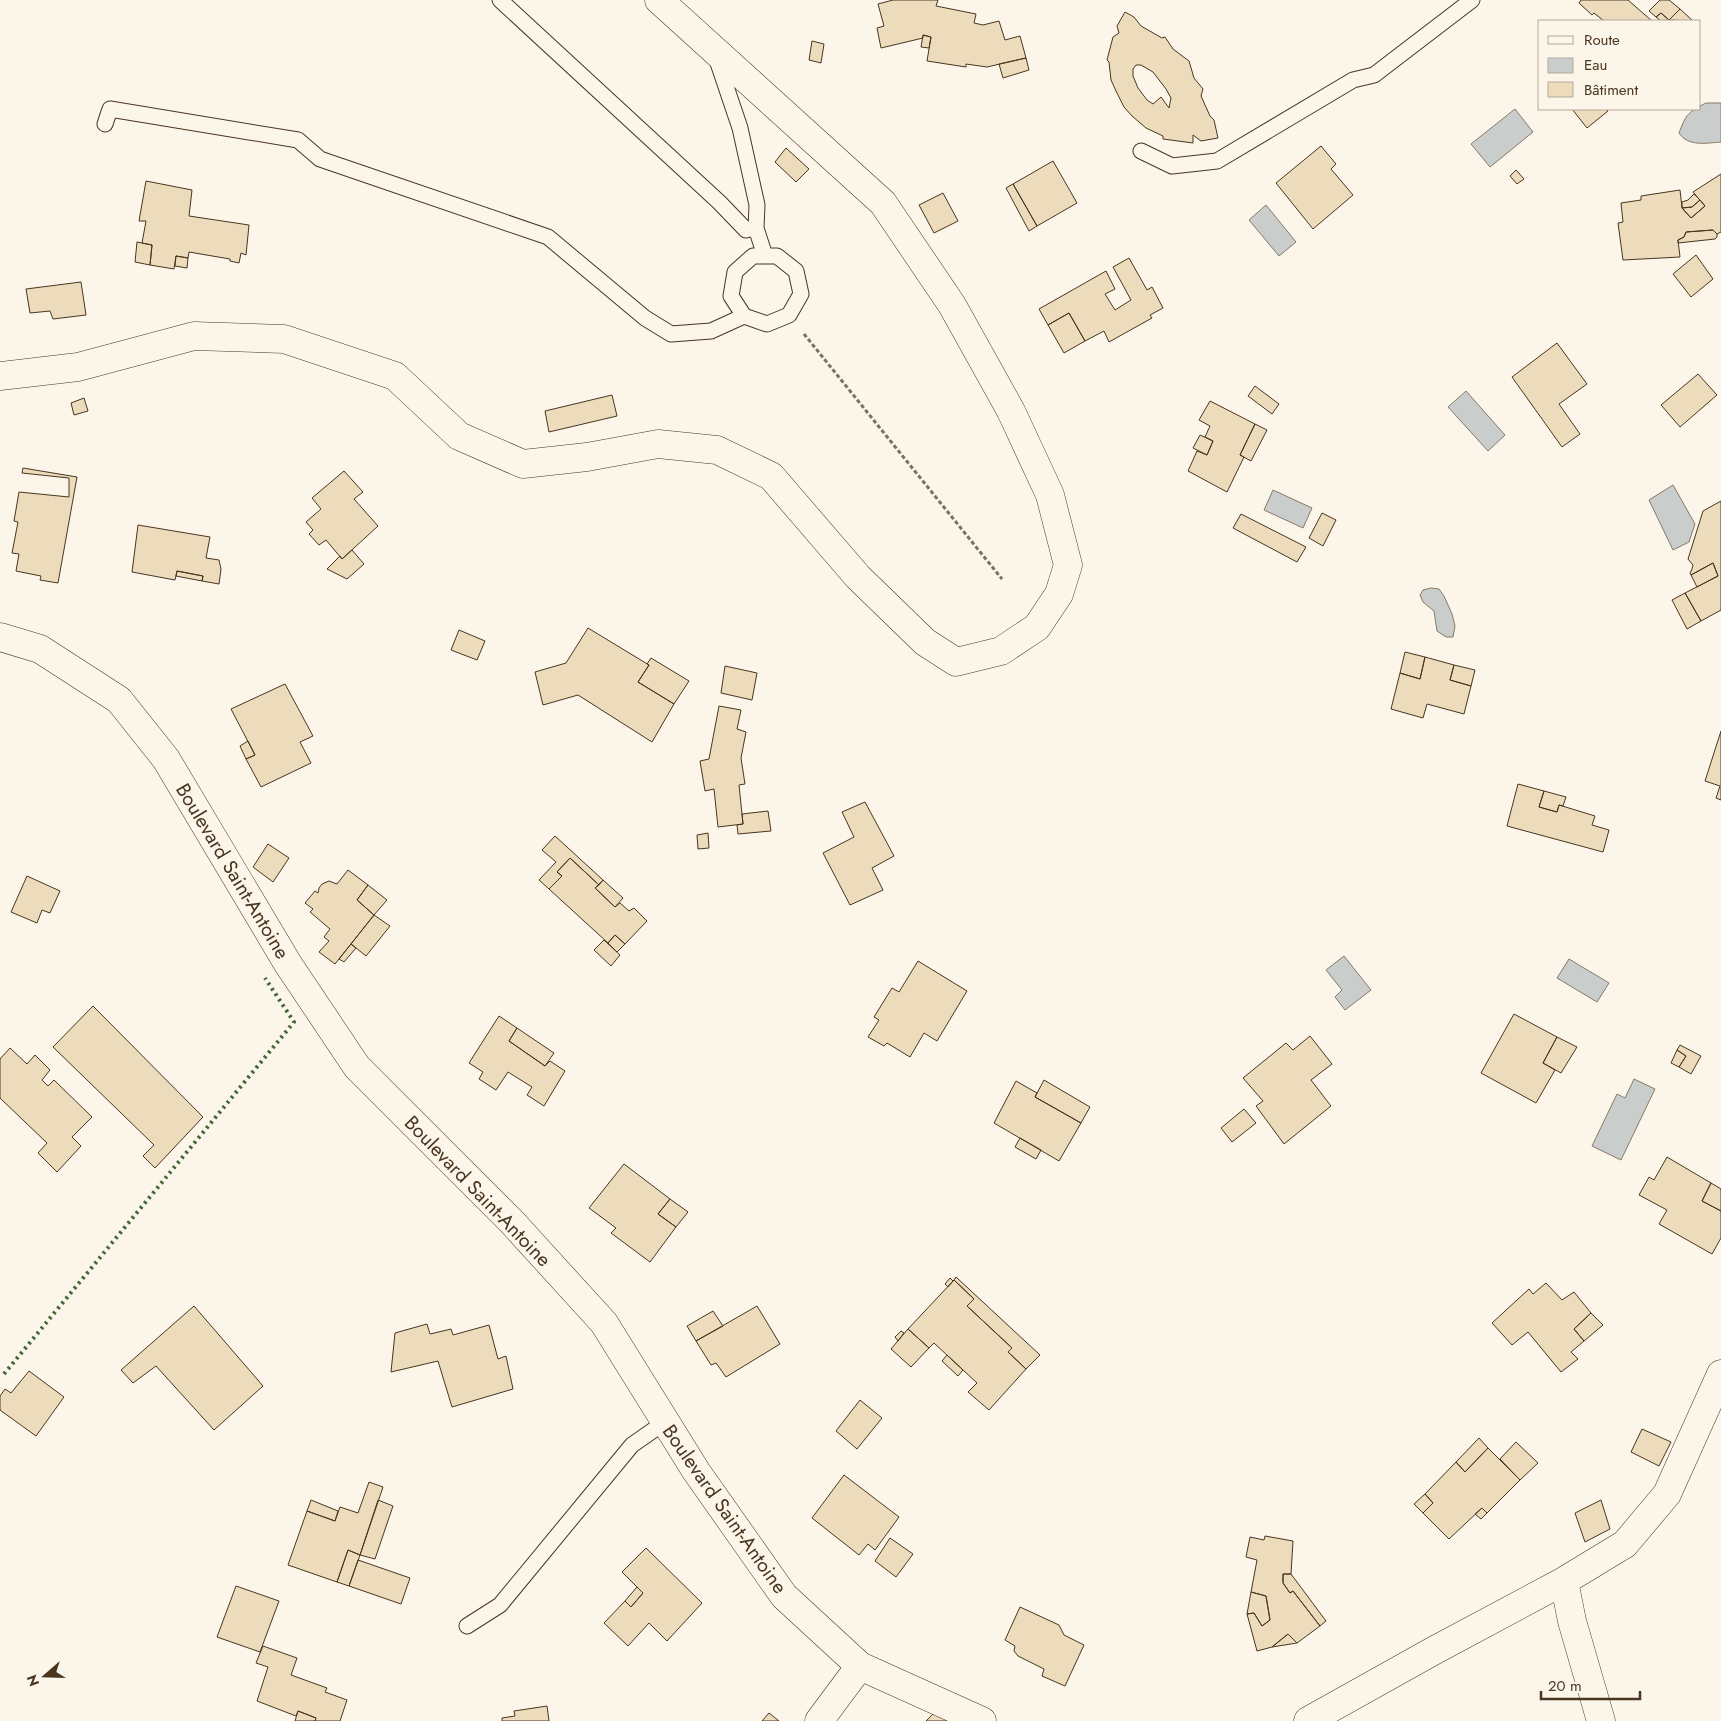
<svg xmlns="http://www.w3.org/2000/svg" width="1721" height="1721" font-family="Jost,sans-serif">
	<style>
		.water { fill: #c9cecd; stroke: #887966 }
		.building { fill: #ecdcbc; stroke: #4a3520; fill-rule: evenodd }
		.lines { fill: none; stroke-linecap: round; stroke-linejoin: round }
		.lane-casing { stroke: #4a3520; stroke-width: 17 }
		.street-casing { stroke: #4a3520; stroke-width: 29 }
		.path { stroke: #7f6f5c; stroke-width: 3; stroke-dasharray: 4 2.5; stroke-linecap: butt }
		.lane { stroke: #fbf6e9; stroke-width: 15 }
		.street { stroke: #fbf6e9; stroke-width: 28 }
		.hedge { stroke: #436837; stroke-width: 4; stroke-dasharray: 2.5 4; stroke-linecap: butt }
		.labels { text-anchor: middle; stroke-width: 4; stroke-linejoin: round; paint-order: stroke }
		.street-label { font-size: 20px; fill: #4a3520; stroke: #fbf6e9 }
	</style>
	<rect width="100%" height="100%" fill="#fbf6e9"/>
	<path class="water" d="M 1706,103 L 1721,103 L 1721,142 C 1707,143 1688,147 1679,133 C 1683,123 1687,109 1700,109 L 1700,106 Z
		M 1515,109 L 1533,132 L 1490,167 L 1471,144 Z
		M 1266,205 L 1296,242 L 1279,256 L 1249,220 Z
		M 1466,391 L 1505,435 L 1488,451 L 1448,407 Z
		M 1673,485 L 1695,524 L 1689,542 L 1673,550 L 1649,500 Z
		M 1273,490 L 1312,508 L 1303,528 L 1264,510 Z
		M 1431,588 L 1439,589 L 1444,596 L 1452,614 L 1455,626 L 1453,637 L 1446,637 L 1437,631 L 1434,611 L 1423,602 L 1420,595 L 1423,590 Z
		M 1344,956 L 1371,990 L 1345,1010 L 1335,997 L 1342,990 L 1326,970 Z
		M 1569,959 L 1609,983 L 1597,1002 L 1557,978 Z
		M 1634,1079 L 1655,1089 L 1621,1160 L 1592,1146 L 1617,1094 L 1625,1098 Z"/>
	<path class="building" d="M 893,0 L 938,0 L 936,6 L 976,14 L 974,23 L 983,25 L 999,21 L 1005,40 L 1020,36 L 1026,58 L 987,67 L 966,64 L 966,67 L 927,61 L 931,37 L 923,35 L 923,38 L 881,48 L 877,28 L 884,26 L 878,4 Z
		M 1581,0 L 1628,0 L 1652,21 L 1604,21 L 1594,13 L 1592,15 L 1579,3 Z
		M 1660,0 L 1669,0 L 1680,9 L 1669,20 L 1661,13 L 1656,17 L 1649,11 Z
		M 1680,9 L 1693,21 L 1669,20 Z
		M 1125,12 L 1134,17 L 1141,26 L 1162,38 L 1165,37 L 1173,49 L 1189,61 L 1194,78 L 1203,89 L 1201,96 L 1210,116 L 1214,120 L 1218,138 L 1201,141 L 1193,135 L 1193,143 L 1163,139 L 1163,136 L 1146,128 L 1132,116 L 1124,107 L 1116,91 L 1111,80 L 1109,62 L 1107,60 L 1113,37 L 1119,33 L 1117,26 ZM 1136,65 L 1141,65 L 1153,72 L 1166,89 L 1171,98 L 1169,108 L 1161,97 L 1153,104 L 1147,100 L 1138,88 L 1133,76 L 1133,69 Z
		M 1661,13 L 1669,20 L 1661,21 L 1656,17 Z
		M 923,35 L 931,37 L 929,48 L 921,47 Z
		M 812,41 L 824,44 L 821,63 L 809,60 Z
		M 1026,58 L 1029,70 L 1003,78 L 999,64 Z
		M 1572,109 L 1606,109 L 1608,111 L 1587,128 Z
		M 1321,146 L 1336,164 L 1331,169 L 1353,195 L 1313,229 L 1276,183 Z
		M 786,148 L 809,169 L 796,182 L 775,162 Z
		M 1053,161 L 1077,203 L 1037,226 L 1013,184 Z
		M 1516,170 L 1524,179 L 1517,184 L 1510,176 Z
		M 1721,174 L 1721,232 L 1717,234 L 1713,230 L 1686,232 L 1684,237 L 1678,240 L 1680,257 L 1623,260 L 1618,223 L 1623,222 L 1621,203 L 1641,200 L 1641,196 L 1680,190 L 1682,208 L 1691,218 L 1705,206 L 1693,192 Z
		M 146,181 L 192,190 L 189,216 L 249,225 L 246,255 L 241,253 L 239,263 L 230,261 L 230,259 L 189,252 L 188,258 L 176,256 L 174,269 L 150,265 L 152,245 L 142,243 L 146,221 L 139,221 Z
		M 1013,184 L 1037,226 L 1029,231 L 1006,188 Z
		M 943,193 L 958,221 L 934,233 L 919,205 Z
		M 1694,194 L 1700,200 L 1692,207 L 1682,208 L 1682,202 L 1688,200 Z
		M 1700,200 L 1705,206 L 1691,218 L 1682,208 L 1692,207 Z
		M 1713,230 L 1717,234 L 1717,237 L 1715,239 L 1678,243 L 1678,240 L 1684,237 L 1686,232 Z
		M 137,242 L 152,245 L 150,265 L 135,262 Z
		M 1696,255 L 1713,279 L 1691,297 L 1673,274 Z
		M 176,256 L 188,258 L 187,268 L 175,266 Z
		M 1129,258 L 1147,290 L 1152,287 L 1163,308 L 1150,315 L 1152,318 L 1109,342 L 1104,331 L 1085,341 L 1069,313 L 1048,325 L 1039,309 L 1106,271 L 1115,289 L 1105,294 L 1115,310 L 1131,300 L 1113,267 Z
		M 81,282 L 86,315 L 53,319 L 50,311 L 30,313 L 26,289 Z
		M 1069,313 L 1085,341 L 1064,353 L 1048,325 Z
		M 1557,343 L 1587,384 L 1559,404 L 1580,434 L 1562,447 L 1512,377 Z
		M 1698,374 L 1717,395 L 1680,427 L 1661,405 Z
		M 1255,386 L 1279,404 L 1272,414 L 1248,396 Z
		M 612,395 L 617,416 L 549,432 L 545,411 Z
		M 84,398 L 88,411 L 74,415 L 71,403 Z
		M 1210,401 L 1255,424 L 1240,455 L 1244,457 L 1227,492 L 1188,471 L 1197,451 L 1207,455 L 1213,441 L 1205,437 L 1210,426 L 1199,420 Z
		M 1255,424 L 1267,430 L 1251,461 L 1240,455 Z
		M 1200,435 L 1213,441 L 1207,455 L 1193,448 Z
		M 23,468 L 77,477 L 58,583 L 40,580 L 41,576 L 16,571 L 19,554 L 12,553 L 18,522 L 14,521 L 19,492 L 69,497 L 69,478 L 22,473 Z
		M 344,471 L 363,492 L 354,499 L 378,526 L 342,559 L 326,540 L 319,545 L 309,534 L 313,530 L 306,522 L 321,509 L 312,498 Z
		M 1721,501 L 1721,610 L 1701,621 L 1685,593 L 1718,576 L 1713,563 L 1691,575 L 1690,573 L 1692,569 L 1693,565 L 1688,559 L 1703,511 Z
		M 1322,513 L 1336,520 L 1323,546 L 1309,538 Z
		M 1241,514 L 1306,547 L 1297,562 L 1233,528 Z
		M 138,525 L 210,537 L 206,558 L 219,560 L 221,569 L 219,584 L 202,581 L 203,576 L 177,571 L 175,580 L 132,572 Z
		M 352,550 L 364,564 L 347,579 L 327,569 L 340,556 L 342,559 Z
		M 1713,563 L 1718,576 L 1697,587 L 1691,575 Z
		M 177,571 L 203,576 L 202,581 L 176,576 Z
		M 1685,593 L 1701,621 L 1687,629 L 1672,600 Z
		M 588,628 L 649,665 L 638,682 L 674,704 L 652,742 L 578,695 L 543,705 L 535,672 L 566,663 Z
		M 459,630 L 485,641 L 477,660 L 451,650 Z
		M 1405,652 L 1425,657 L 1420,679 L 1400,673 Z
		M 1425,657 L 1454,665 L 1450,680 L 1471,686 L 1464,714 L 1427,704 L 1423,718 L 1391,709 L 1400,673 L 1420,679 Z
		M 651,658 L 689,681 L 674,704 L 638,682 L 649,665 L 647,664 Z
		M 1454,665 L 1475,670 L 1471,686 L 1450,680 Z
		M 725,666 L 757,673 L 752,700 L 721,693 Z
		M 285,684 L 313,736 L 300,742 L 311,763 L 261,787 L 246,759 L 255,755 L 231,709 Z
		M 719,706 L 741,710 L 737,729 L 746,732 L 741,758 L 745,784 L 739,785 L 743,824 L 718,827 L 714,789 L 705,791 L 700,761 L 709,759 Z
		M 1721,731 L 1721,800 L 1716,798 L 1720,786 L 1705,781 Z
		M 248,741 L 255,755 L 246,759 L 240,746 Z
		M 1518,784 L 1544,791 L 1539,807 L 1557,812 L 1559,805 L 1595,816 L 1592,825 L 1609,830 L 1603,852 L 1507,826 Z
		M 1544,791 L 1566,797 L 1563,806 L 1559,805 L 1557,812 L 1539,807 Z
		M 865,802 L 894,856 L 872,868 L 883,890 L 850,905 L 823,853 L 854,837 L 842,812 Z
		M 768,811 L 771,831 L 738,834 L 737,825 L 743,824 L 742,814 Z
		M 708,833 L 709,848 L 698,849 L 697,835 Z
		M 555,836 L 603,880 L 599,885 L 570,858 L 557,872 L 562,876 L 549,889 L 539,880 L 556,862 L 542,850 Z
		M 268,844 L 289,858 L 273,882 L 253,867 Z
		M 570,858 L 599,885 L 595,888 L 615,907 L 620,903 L 629,911 L 634,908 L 647,921 L 625,944 L 615,935 L 608,943 L 549,889 L 562,876 L 557,872 Z
		M 348,870 L 368,885 L 357,900 L 374,915 L 335,964 L 319,952 L 329,941 L 324,937 L 330,929 L 310,912 L 313,909 L 305,903 L 315,891 L 318,893 L 319,888 L 322,884 L 329,881 L 337,884 Z
		M 27,876 L 60,891 L 50,913 L 42,910 L 37,923 L 11,912 Z
		M 603,880 L 623,898 L 615,907 L 595,888 Z
		M 368,885 L 387,900 L 374,915 L 357,900 Z
		M 374,915 L 390,926 L 366,956 L 351,944 Z
		M 615,935 L 625,944 L 617,952 L 608,943 Z
		M 604,940 L 620,955 L 611,966 L 594,950 Z
		M 351,944 L 356,948 L 344,962 L 339,959 Z
		M 918,961 L 967,991 L 937,1041 L 924,1033 L 910,1057 L 887,1043 L 884,1046 L 868,1037 L 879,1020 L 874,1017 L 892,988 L 899,992 Z
		M 93,1006 L 203,1117 L 155,1168 L 143,1156 L 154,1145 L 53,1047 Z
		M 1514,1014 L 1557,1037 L 1543,1063 L 1555,1070 L 1536,1103 L 1481,1073 Z
		M 499,1016 L 517,1028 L 509,1041 L 545,1066 L 550,1061 L 565,1071 L 544,1106 L 527,1095 L 532,1087 L 508,1072 L 496,1090 L 479,1079 L 483,1072 L 469,1063 Z
		M 517,1028 L 554,1053 L 545,1066 L 509,1041 Z
		M 1310,1036 L 1332,1064 L 1311,1080 L 1331,1106 L 1284,1144 L 1256,1106 L 1263,1101 L 1243,1078 L 1286,1043 L 1293,1050 Z
		M 1557,1037 L 1577,1047 L 1561,1073 L 1543,1063 Z
		M 1680,1045 L 1701,1056 L 1691,1074 L 1679,1067 L 1686,1056 L 1677,1050 Z
		M 10,1048 L 27,1064 L 35,1055 L 50,1070 L 42,1080 L 48,1086 L 54,1080 L 92,1117 L 72,1137 L 81,1146 L 57,1172 L 38,1153 L 47,1143 L 0,1098 L 0,1059 Z
		M 1677,1050 L 1686,1056 L 1679,1067 L 1671,1063 Z
		M 1044,1080 L 1090,1107 L 1081,1123 L 1035,1097 Z
		M 1016,1081 L 1037,1093 L 1035,1097 L 1081,1123 L 1059,1161 L 994,1123 Z
		M 1244,1109 L 1256,1123 L 1232,1142 L 1221,1128 Z
		M 1020,1138 L 1041,1150 L 1036,1159 L 1015,1147 Z
		M 1667,1157 L 1711,1183 L 1702,1201 L 1721,1211 L 1721,1238 L 1712,1254 L 1659,1224 L 1667,1210 L 1639,1195 L 1649,1177 L 1654,1180 Z
		M 624,1164 L 670,1199 L 658,1214 L 676,1227 L 650,1262 L 611,1233 L 616,1228 L 589,1208 Z
		M 1711,1183 L 1721,1189 L 1721,1211 L 1702,1201 Z
		M 670,1199 L 688,1212 L 676,1227 L 658,1214 Z
		M 956,1277 L 1040,1355 L 1026,1369 L 1008,1352 L 1012,1348 L 967,1306 L 974,1299 L 954,1280 Z
		M 950,1278 L 953,1281 L 948,1287 L 945,1284 Z
		M 954,1280 L 974,1299 L 967,1306 L 1012,1348 L 1008,1352 L 1026,1369 L 989,1410 L 968,1392 L 977,1383 L 934,1343 L 929,1348 L 908,1329 Z
		M 1546,1283 L 1562,1300 L 1574,1292 L 1591,1313 L 1574,1329 L 1584,1341 L 1571,1352 L 1578,1359 L 1561,1372 L 1528,1332 L 1512,1345 L 1492,1323 L 1529,1289 L 1533,1294 Z
		M 194,1306 L 263,1386 L 214,1430 L 156,1366 L 133,1383 L 121,1370 Z
		M 757,1306 L 780,1344 L 726,1377 L 716,1363 L 711,1365 L 696,1341 Z
		M 713,1311 L 723,1326 L 696,1341 L 687,1326 Z
		M 1591,1313 L 1603,1325 L 1584,1341 L 1574,1329 Z
		M 427,1324 L 430,1334 L 451,1329 L 453,1335 L 489,1325 L 498,1359 L 506,1356 L 513,1389 L 452,1407 L 438,1361 L 391,1372 L 395,1333 Z
		M 908,1329 L 929,1348 L 911,1367 L 891,1349 Z
		M 901,1331 L 904,1333 L 898,1341 L 895,1337 Z
		M 947,1355 L 963,1370 L 958,1376 L 942,1361 Z
		M 29,1371 L 64,1397 L 36,1436 L 0,1410 L 0,1396 L 5,1389 L 11,1393 Z
		M 860,1400 L 882,1418 L 857,1449 L 836,1431 Z
		M 1642,1429 L 1671,1442 L 1659,1466 L 1631,1452 Z
		M 1479,1438 L 1488,1448 L 1465,1472 L 1456,1462 Z
		M 1516,1442 L 1538,1463 L 1520,1480 L 1500,1459 Z
		M 1488,1448 L 1520,1480 L 1487,1513 L 1482,1508 L 1449,1539 L 1423,1513 L 1433,1503 L 1425,1494 L 1456,1462 L 1465,1472 Z
		M 844,1475 L 899,1517 L 875,1550 L 868,1544 L 859,1555 L 812,1518 Z
		M 369,1482 L 383,1487 L 360,1555 L 348,1550 L 337,1582 L 288,1565 L 307,1511 L 335,1521 L 340,1507 L 358,1513 Z
		M 1425,1494 L 1433,1503 L 1423,1513 L 1414,1504 Z
		M 311,1500 L 338,1511 L 335,1521 L 307,1511 Z
		M 378,1500 L 393,1506 L 375,1559 L 360,1555 Z
		M 1601,1500 L 1610,1529 L 1585,1542 L 1575,1513 Z
		M 1482,1508 L 1487,1513 L 1481,1519 L 1475,1514 Z
		M 1265,1536 L 1293,1541 L 1291,1574 L 1283,1574 L 1283,1583 L 1290,1593 L 1293,1591 L 1320,1626 L 1297,1643 L 1288,1634 L 1272,1647 L 1257,1651 L 1247,1614 L 1254,1613 L 1262,1626 L 1270,1620 L 1266,1596 L 1251,1592 L 1257,1560 L 1246,1557 L 1250,1537 L 1264,1540 Z
		M 890,1538 L 913,1554 L 896,1577 L 875,1561 Z
		M 646,1548 L 702,1603 L 667,1641 L 649,1623 L 628,1646 L 604,1623 L 625,1601 L 631,1607 L 643,1593 L 622,1572 Z
		M 348,1550 L 360,1555 L 349,1586 L 337,1582 Z
		M 358,1560 L 410,1578 L 401,1604 L 349,1586 Z
		M 1283,1574 L 1291,1574 L 1326,1621 L 1320,1626 L 1293,1591 L 1290,1593 L 1283,1583 Z
		M 236,1586 L 279,1601 L 260,1652 L 217,1637 Z
		M 637,1587 L 643,1593 L 631,1607 L 625,1601 Z
		M 1251,1592 L 1266,1596 L 1270,1620 L 1262,1626 L 1254,1613 L 1247,1614 Z
		M 1020,1607 L 1059,1625 L 1064,1635 L 1084,1645 L 1065,1686 L 1042,1676 L 1044,1669 L 1018,1656 L 1014,1651 L 1015,1646 L 1005,1640 Z
		M 1288,1634 L 1297,1643 L 1272,1647 Z
		M 263,1646 L 297,1658 L 291,1675 L 327,1688 L 325,1692 L 347,1700 L 340,1721 L 315,1721 L 316,1718 L 298,1711 L 296,1716 L 257,1701 L 268,1667 L 256,1663 Z
		M 547,1706 L 549,1721 L 502,1721 L 502,1718 L 515,1716 L 514,1711 Z
		M 937,1710 L 949,1721 L 926,1721 Z
		M 298,1711 L 316,1718 L 315,1721 L 295,1721 Z
		M 769,1713 L 779,1721 L 762,1721 Z"/>
	<g class="lines">
		<g class="lane-casing">
			<path id="lane" d="M 500,0 L 719,202 L 746,230 L 756,228 L 757,205 L 740,128 L 716,57
				M 105,124 L 110,109 L 298,140 L 320,159 L 548,237 L 645,318 L 671,334 L 711,331 L 744,316
				M 1141,151 L 1172,166 L 1217,161 L 1353,80 L 1374,75 L 1472,0
				M 756,228 L 765,256
				M 753,256 L 777,256 L 796,271 L 801,294 L 789,315 L 767,324 L 744,316 L 731,296 L 735,272 Z
				M 467,1626 L 500,1605 L 632,1445 L 665,1422"/>
		</g>
		<g class="street-casing">
			<path id="street" d="M 0,376 L 78,367 L 194,336 L 284,339 L 395,376 L 459,436 L 523,464 L 587,457 L 658,444 L 717,450 L 771,476 L 858,577 L 925,642 L 956,662 L 1001,651 L 1037,627 L 1059,594 L 1068,565 L 1050,495 L 1011,411 L 952,305 L 883,203 L 659,0
				M 0,637 L 40,649 L 119,700 L 166,759 L 288,964 L 357,1067 L 512,1222 L 604,1323 L 696,1471 L 784,1596 L 860,1666 L 982,1721
				M 1564,1581 L 1572,1621 L 1601,1721
				M 819,1721 L 860,1666
				M 1308,1721 L 1435,1650 L 1564,1581 L 1625,1544 L 1667,1494 L 1721,1374"/>
		</g>
		<path class="path" d="M 804,334 L 1002,579"/>
		<use href="#lane" class="lane"/>
		<use href="#street" class="street"/>
		<path class="hedge" d="M 4,1374 L 294,1022 L 265,978"/>
	</g>
	<g class="labels">
		<g class="street-label">
			<text transform="translate(233 871) rotate(59)" y="7">Boulevard Saint-Antoine</text>
			<text transform="translate(478 1191) rotate(46)" y="7">Boulevard Saint-Antoine</text>
			<text transform="translate(725 1509) rotate(55)" y="7">Boulevard Saint-Antoine</text>
		</g>
	</g>
	<rect x="1538" y="20" width="162" height="90" fill="#fbf6e9" stroke="#b4a999"/>
	<rect x="1548" y="36" width="25" height="8" fill="#fbf6e9" stroke="#b4a999"/>
	<text x="1584" y="45" font-size="15" fill="#4a3520">Route</text>
	<rect x="1548" y="58" width="25" height="15" fill="#c9cecd" stroke="#b4a999"/>
	<text x="1584" y="70" font-size="15" fill="#4a3520">Eau</text>
	<rect x="1548" y="82" width="25" height="15" fill="#ecdcbc" stroke="#b4a999"/>
	<text x="1584" y="95" font-size="15" fill="#4a3520">Bâtiment</text>
	<g transform="translate(45 1676) rotate(250)" stroke="#fbf6e9" stroke-width="4" paint-order="stroke">
	<path d="M0-4L9 19L0 12L-9 19Z" fill="#4a3520"/>
	<text y="-8" font-size="14" font-weight="bold" text-anchor="middle" fill="#4a3520">N</text>
	</g>
	<path d="M1541 1691v8h99v-8" fill="none" stroke="#4a3520" stroke-width="2.5"/>
	<text x="1548" y="1691" font-size="15" fill="#4a3520" stroke="#fbf6e9" stroke-width="4" paint-order="stroke">20 m</text>
</svg>
